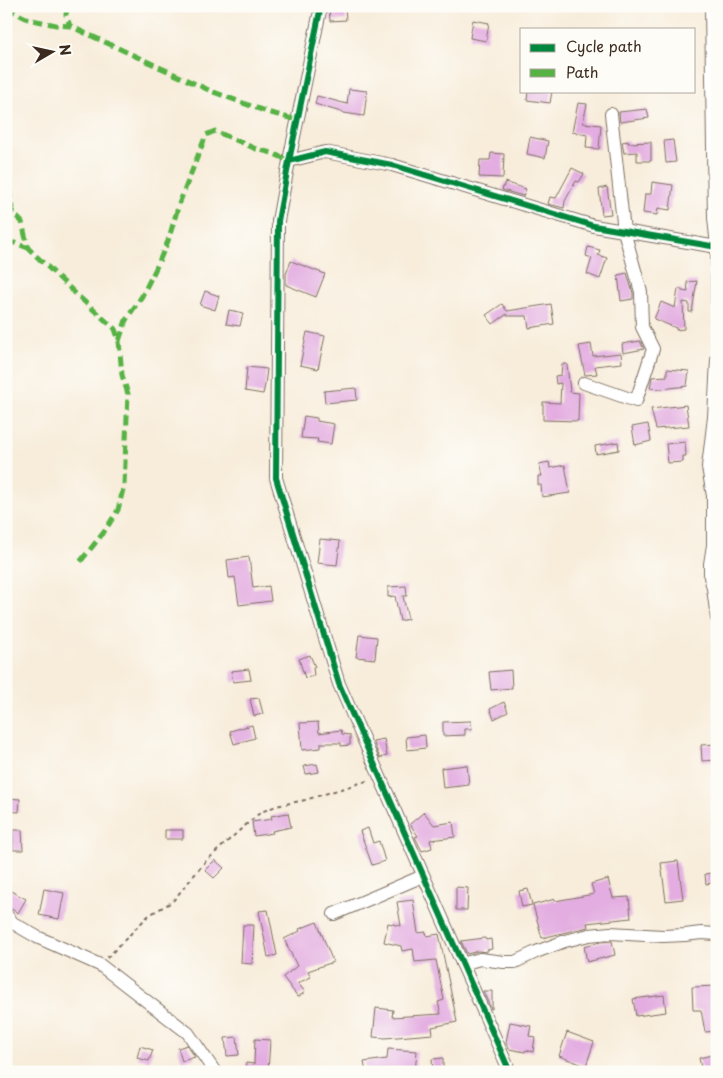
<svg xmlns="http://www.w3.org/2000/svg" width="723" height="1078" font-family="'Playpen Sans',sans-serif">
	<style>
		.building { fill: #e3ade1 }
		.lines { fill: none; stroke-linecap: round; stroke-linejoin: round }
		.minor-casing { stroke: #7d6e60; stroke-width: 14 }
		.path { stroke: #7d6e60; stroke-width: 2; stroke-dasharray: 4 4; stroke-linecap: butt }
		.minor { stroke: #fff; stroke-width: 12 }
		.quiet { stroke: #57b245; stroke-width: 5; stroke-dasharray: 10 5; stroke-linecap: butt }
		.cycleway-casing { stroke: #fdfcf7; stroke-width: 9 }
		.cycleway { stroke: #00873e; stroke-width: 6 }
	</style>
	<rect width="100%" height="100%" fill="#fdfcf7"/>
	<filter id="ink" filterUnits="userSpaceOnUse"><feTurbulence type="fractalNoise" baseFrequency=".02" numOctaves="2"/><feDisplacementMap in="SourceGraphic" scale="10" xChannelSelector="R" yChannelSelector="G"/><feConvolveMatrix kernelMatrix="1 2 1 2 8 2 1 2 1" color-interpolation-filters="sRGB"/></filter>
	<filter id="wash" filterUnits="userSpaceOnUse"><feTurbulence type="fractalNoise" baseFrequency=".0096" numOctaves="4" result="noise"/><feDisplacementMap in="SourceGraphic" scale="20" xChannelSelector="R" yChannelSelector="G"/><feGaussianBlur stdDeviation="1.12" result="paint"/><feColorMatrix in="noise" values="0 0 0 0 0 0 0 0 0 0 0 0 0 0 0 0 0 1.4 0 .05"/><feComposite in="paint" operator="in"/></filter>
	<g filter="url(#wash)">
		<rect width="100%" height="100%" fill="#f8eddb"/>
		<g id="blocks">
			<path class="building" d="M 329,6 L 345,6 L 346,20 L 330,21 Z
				M 473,20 L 489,23 L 486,41 L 470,38 Z
				M 349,89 L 367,91 L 364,116 L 344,113 L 315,104 L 317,96 L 347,104 Z
				M 528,91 L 552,91 L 550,103 L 527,100 Z
				M 578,103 L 587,104 L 583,123 L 601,125 L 599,149 L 586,148 L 587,135 L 572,132 Z
				M 647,109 L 649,118 L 620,122 L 619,112 Z
				M 530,137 L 548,141 L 545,158 L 527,154 Z
				M 673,140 L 676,162 L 666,163 L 664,141 Z
				M 628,141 L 628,143 L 651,142 L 651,161 L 637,161 L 637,152 L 624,153 L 622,142 Z
				M 491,153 L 504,154 L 503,178 L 479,177 L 480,160 L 490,160 Z
				M 572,168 L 584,174 L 579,182 L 576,181 L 565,201 L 564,208 L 548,204 L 550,197 L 556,198 Z
				M 505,182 L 526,189 L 523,196 L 502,190 Z
				M 652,182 L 673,185 L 670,210 L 658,208 L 657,215 L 643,213 L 645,194 L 651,194 Z
				M 607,187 L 611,214 L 602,215 L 599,189 Z
				M 588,247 L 600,250 L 598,255 L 607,258 L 600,279 L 587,274 L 592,258 L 586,256 Z
				M 291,261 L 325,274 L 316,297 L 286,285 L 286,274 Z
				M 627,273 L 633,293 L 633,299 L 621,301 L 618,275 Z
				M 697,281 L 692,312 L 689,312 L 689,303 L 683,302 L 684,329 L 676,330 L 676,328 L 654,319 L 661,302 L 675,308 L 678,289 L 682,289 L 682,291 L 688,292 L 687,282 Z
				M 205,291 L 219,296 L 215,310 L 200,305 Z
				M 502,304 L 507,311 L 551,304 L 554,324 L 529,328 L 527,316 L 507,316 L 507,314 L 493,324 L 486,315 Z
				M 229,310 L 243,313 L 240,326 L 226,324 Z
				M 307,332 L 325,336 L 318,369 L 300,365 Z
				M 640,341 L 644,349 L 623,353 L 622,344 Z
				M 591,344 L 593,356 L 621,353 L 622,363 L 595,366 L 597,374 L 585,375 L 579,346 Z
				M 562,364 L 567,364 L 570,392 L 579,393 L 578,421 L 543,420 L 543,402 L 560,403 L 561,383 L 556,384 L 555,376 L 561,375 Z
				M 247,367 L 267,369 L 265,385 L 263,394 L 245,391 Z
				M 667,369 L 689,371 L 687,386 L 661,389 L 650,388 L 652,377 L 667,376 Z
				M 356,388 L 357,400 L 325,403 L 324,391 Z
				M 686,405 L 689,426 L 656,429 L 651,409 Z
				M 304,416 L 317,418 L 317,421 L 334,424 L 331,444 L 317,442 L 318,439 L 301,438 Z
				M 648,424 L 651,441 L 635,445 L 632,427 Z
				M 618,442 L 619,450 L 596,454 L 595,446 Z
				M 685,442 L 686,456 L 683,456 L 683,462 L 668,463 L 666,444 Z
				M 549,462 L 550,468 L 565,465 L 570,493 L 542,497 L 541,485 L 538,485 L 538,476 L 542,476 L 539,464 Z
				M 320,539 L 340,541 L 337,565 L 317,563 Z
				M 249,557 L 253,588 L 269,586 L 271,601 L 239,605 L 235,577 L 229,578 L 227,560 Z
				M 406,586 L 407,596 L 403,596 L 408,619 L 400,621 L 395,596 L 388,597 L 388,587 Z
				M 359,635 L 377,637 L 375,659 L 356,657 Z
				M 310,655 L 315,667 L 313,667 L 314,676 L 305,678 L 299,659 Z
				M 249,669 L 251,680 L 233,682 L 231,671 Z
				M 511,670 L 512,688 L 491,690 L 489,672 Z
				M 259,698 L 263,714 L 254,716 L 250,699 Z
				M 504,702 L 508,712 L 494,719 L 490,709 Z
				M 471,721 L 472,729 L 465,729 L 465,735 L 443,736 L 443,722 Z
				M 318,722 L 319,733 L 341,730 L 342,734 L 350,735 L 350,745 L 341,746 L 341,743 L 321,743 L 321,748 L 302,750 L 300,723 Z
				M 252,725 L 255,738 L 234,744 L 230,731 Z
				M 425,735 L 426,748 L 407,750 L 406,737 Z
				M 384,739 L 387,756 L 380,758 L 373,741 Z
				M 717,744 L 717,760 L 702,761 L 701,745 Z
				M 317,764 L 319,772 L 306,774 L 304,766 Z
				M 467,765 L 469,785 L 443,788 L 441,768 Z
				M 6,798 L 20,799 L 19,812 L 6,811 Z
				M 424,812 L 434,825 L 453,822 L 455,837 L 430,840 L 432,848 L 422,851 L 415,837 L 418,836 L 410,824 Z
				M 288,813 L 291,827 L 272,831 L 273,833 L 254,836 L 252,822 L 272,819 L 271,816 Z
				M 368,828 L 373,843 L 379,841 L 385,861 L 372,865 L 360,831 Z
				M 13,830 L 22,830 L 23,850 L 13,850 Z
				M 165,830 L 183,830 L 183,839 L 165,839 Z
				M 215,860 L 224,868 L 214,878 L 205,870 Z
				M 678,861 L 683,899 L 666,901 L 661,863 Z
				M 717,872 L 717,882 L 706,884 L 705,874 Z
				M 608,879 L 613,898 L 629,897 L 631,918 L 587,923 L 588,927 L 542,938 L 533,905 L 555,899 L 555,901 L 594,894 L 591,884 Z
				M 456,887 L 468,888 L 467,910 L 456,910 Z
				M 44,889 L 64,893 L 59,919 L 39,915 Z
				M 528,889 L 532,905 L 522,907 L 519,891 Z
				M 9,890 L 26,899 L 18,913 L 6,906 L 6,895 Z
				M 413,900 L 418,933 L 426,932 L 427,936 L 439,934 L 457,1022 L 432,1027 L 433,1034 L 385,1038 L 373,1037 L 376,1008 L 393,1010 L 392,1017 L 441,1014 L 438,1002 L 444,1000 L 436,960 L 415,962 L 413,949 L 402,951 L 401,946 L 384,942 L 388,923 L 401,926 L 397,902 Z
				M 268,910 L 277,955 L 268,957 L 259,911 Z
				M 317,922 L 333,962 L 308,971 L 311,977 L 298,983 L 305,992 L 298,997 L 283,977 L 297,966 L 284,939 L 300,931 L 299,929 Z
				M 243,925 L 254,925 L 252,964 L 241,963 Z
				M 485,938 L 486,940 L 491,939 L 492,949 L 487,950 L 487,952 L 478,951 L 467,954 L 461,941 Z
				M 612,941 L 615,955 L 587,962 L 584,946 L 600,942 Z
				M 717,986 L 717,1009 L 714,1009 L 717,1031 L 705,1032 L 701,1010 L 693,1010 L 692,987 Z
				M 483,991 L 492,991 L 492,1009 L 491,1009 Z
				M 664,995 L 666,1012 L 636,1016 L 633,999 Z
				M 510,1022 L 531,1026 L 529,1036 L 535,1037 L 533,1052 L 526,1050 L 525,1052 L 509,1049 L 506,1042 Z
				M 567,1032 L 594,1042 L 586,1066 L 559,1056 Z
				M 237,1037 L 239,1055 L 227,1056 L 225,1038 Z
				M 255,1039 L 270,1040 L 268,1072 L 245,1072 L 246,1063 L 254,1064 Z
				M 187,1045 L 195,1057 L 182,1061 L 178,1048 Z
				M 140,1046 L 153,1050 L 149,1061 L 137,1058 Z
				M 388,1049 L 417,1051 L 415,1072 L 366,1072 L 364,1062 L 387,1059 Z
				M 712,1055 L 717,1072 L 702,1072 L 699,1058 Z
				M 443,1058 L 443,1072 L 433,1072 L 432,1059 Z"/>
		</g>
	</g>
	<g filter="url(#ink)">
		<use href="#blocks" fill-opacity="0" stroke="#7d6e60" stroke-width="1"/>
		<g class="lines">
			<g class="minor-casing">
				<path id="minor" d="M 321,6 L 289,161 L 278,221 L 276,478 L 339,684 L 510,1072
					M 711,6 L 714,218 L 717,246
					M 289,161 L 325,152 L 392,165 L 594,226 L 717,247
					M 717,248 L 717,301
					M 717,360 L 714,417 L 708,467 L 713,496 L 713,545 L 710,564 L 710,577 L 713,588 L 717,618
					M 584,383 L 636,401 L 653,349 L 642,327 L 641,292 L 624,231 L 611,114
					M 334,914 L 423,876
					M 6,915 L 13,923 L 37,937 L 100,965 L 188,1033 L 215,1072
					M 462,964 L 480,959 L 504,962 L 515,962 L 536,952 L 565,941 L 589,935 L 610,933 L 663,936 L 685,935 L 701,933 L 717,934"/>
			</g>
			<path class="path" d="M 107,958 L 149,915 L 172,902 L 205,862 L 240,830 L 261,812 L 276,806 L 305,800 L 370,780"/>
			<use href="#minor" class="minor"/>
			<path class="quiet" d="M 67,6 L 66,15 L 70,26
				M 300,6 L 320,12
				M 6,8 L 28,19 L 56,25 L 70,26 L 211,91 L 267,112 L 297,120
				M 6,129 L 9,150 L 10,194 L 13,213 L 22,222 L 28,248 L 78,296 L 115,329 L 119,341 L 122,375 L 128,394 L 124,485 L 118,510 L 104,532 L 80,562
				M 6,243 L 15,243 L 28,248
				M 119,341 L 126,320 L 142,296 L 156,268 L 168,241 L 179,204 L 206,135 L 215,131 L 256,149 L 272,153 L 289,161"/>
			<g class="cycleway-casing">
				<path id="cycleway" d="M 321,6 L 289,161 L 278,221 L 276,478 L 339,684 L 510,1072
					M 289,161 L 325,152 L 392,165 L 594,226 L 717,247"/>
			</g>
			<use href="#cycleway" class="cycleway"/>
		</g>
	</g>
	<rect width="723" height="1078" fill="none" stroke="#fdfcf7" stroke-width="25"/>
	<rect x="520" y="28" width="175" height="65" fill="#fdfcf7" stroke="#afa8a0"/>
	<rect x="530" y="44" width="25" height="8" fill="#00873e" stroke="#afa8a0"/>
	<text x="566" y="52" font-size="15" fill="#3b2a1e">Cycle path</text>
	<rect x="530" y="69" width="25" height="8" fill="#57b245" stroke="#afa8a0"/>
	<text x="566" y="78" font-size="15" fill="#3b2a1e">Path</text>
	<g transform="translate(52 52) rotate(81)" stroke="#fdfcf7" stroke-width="4" paint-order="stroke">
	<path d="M0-4L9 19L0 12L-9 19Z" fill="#3b2a1e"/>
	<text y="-8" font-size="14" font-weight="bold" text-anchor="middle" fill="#3b2a1e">N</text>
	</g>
</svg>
